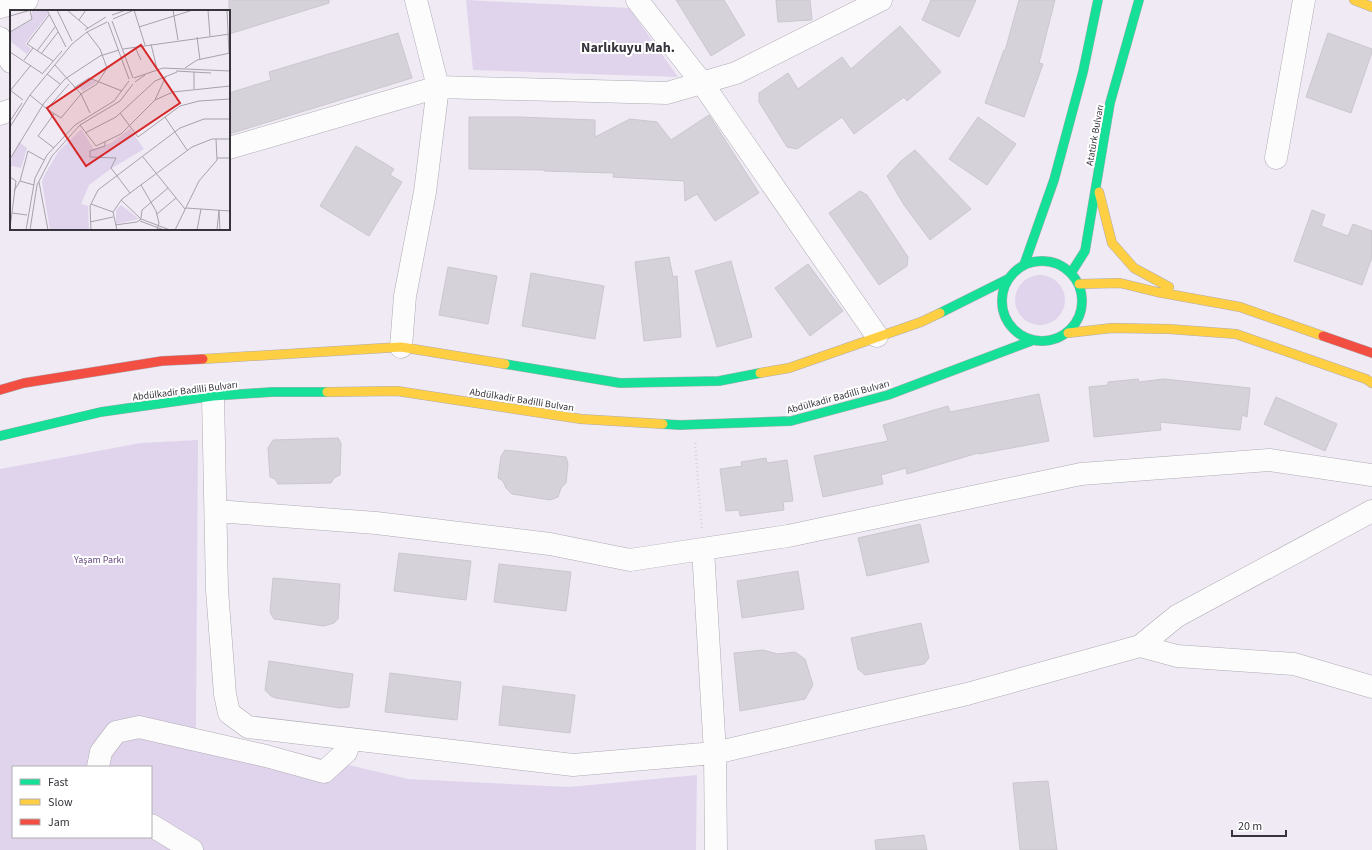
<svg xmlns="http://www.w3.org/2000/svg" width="1372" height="850" font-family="'Source Sans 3',sans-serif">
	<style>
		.green { fill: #e0d4ed; fill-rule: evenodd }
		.building { fill: #d6d2da; stroke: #cbc7cf }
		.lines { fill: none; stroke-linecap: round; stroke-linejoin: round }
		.street-casing { stroke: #afabb3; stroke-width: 23 }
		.fast-casing { stroke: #afabb3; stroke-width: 10 }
		.slow-casing { stroke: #afabb3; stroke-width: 10 }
		.jam-casing { stroke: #afabb3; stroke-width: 10 }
		.path { stroke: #d7d6d9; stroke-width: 2.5; stroke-dasharray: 1 3; stroke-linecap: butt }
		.street { stroke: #fdfcfd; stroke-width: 22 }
		.fast { stroke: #16e098; stroke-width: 9 }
		.slow { stroke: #ffcf43; stroke-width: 9 }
		.jam { stroke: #f24e42; stroke-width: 9 }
		.labels { text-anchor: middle; stroke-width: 4; stroke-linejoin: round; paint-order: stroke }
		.street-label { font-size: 10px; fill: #38343c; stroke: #fff }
		.park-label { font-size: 10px; fill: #64487f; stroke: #fff }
		.district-label { font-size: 14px; font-weight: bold; fill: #38343c; stroke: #fff }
		.inset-road { fill: none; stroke: #a6a1aa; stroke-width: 1 }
		.view { fill: #d62828; fill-opacity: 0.15; stroke: #d62828; stroke-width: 2 }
		.inset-edge { fill: none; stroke: #38343c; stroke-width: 2 }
	</style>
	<rect width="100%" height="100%" fill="#efeaf4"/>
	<path class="green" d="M 466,0 L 629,8 L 678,77 L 473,70 Z
		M1015 300a25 25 0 1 1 50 0a25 25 0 1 1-50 0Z
		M 198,440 L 196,729 L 408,779 L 569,787 L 697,775 L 696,850 L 0,850 L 0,469 L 141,443 ZM 13,767 L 151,767 L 151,837 L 13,837 Z"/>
	<path class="building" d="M 229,0 L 329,0 L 329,3 L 229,34 Z
		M 676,0 L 724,0 L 745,35 L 711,56 Z
		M 776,0 L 810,0 L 812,20 L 778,22 Z
		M 931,0 L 976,0 L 959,37 L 922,20 Z
		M 1019,0 L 1055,0 L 1039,63 L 1043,64 L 1024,117 L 985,103 L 1004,50 L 1005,51 Z
		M 900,26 L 941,72 L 907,101 L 904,97 L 854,134 L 842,117 L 797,149 L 787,147 L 759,102 L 759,93 L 788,73 L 798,89 L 842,57 L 851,69 Z
		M 398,33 L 412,78 L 229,134 L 229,93 L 271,80 L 269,72 Z
		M 1328,33 L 1372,49 L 1372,52 L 1351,113 L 1306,97 Z
		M 709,115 L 759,193 L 715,221 L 697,194 L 685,201 L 684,181 L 613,177 L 614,173 L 544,171 L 544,170 L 469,169 L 469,117 L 519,117 L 595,120 L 595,137 L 630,119 L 657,122 L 671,140 Z
		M 978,117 L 1016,144 L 987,185 L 949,159 Z
		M 356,146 L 394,169 L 390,175 L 402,182 L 369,236 L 320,206 Z
		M 915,150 L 971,209 L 930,240 L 904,205 L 887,176 L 901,161 Z
		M 860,191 L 867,195 L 908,257 L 907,266 L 879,285 L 829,213 Z
		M 1312,210 L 1325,215 L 1321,226 L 1348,236 L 1353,224 L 1372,231 L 1372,257 L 1362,285 L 1294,261 Z
		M 669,257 L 673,277 L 677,276 L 681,337 L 644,341 L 635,262 Z
		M 731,261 L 752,337 L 717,347 L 695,271 Z
		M 808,264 L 843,311 L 810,336 L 775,288 Z
		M 448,267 L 497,276 L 488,324 L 439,315 Z
		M 531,273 L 604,286 L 595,339 L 522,326 Z
		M 1138,379 L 1139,382 L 1164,379 L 1250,388 L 1247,417 L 1242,415 L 1240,430 L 1160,422 L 1161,430 L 1094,437 L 1089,387 L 1108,385 L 1108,382 Z
		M 1039,394 L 1049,441 L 979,454 L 978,453 L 907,474 L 906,468 L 881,475 L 883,484 L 823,497 L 814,456 L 888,441 L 883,425 L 948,406 L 950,412 Z
		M 1276,397 L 1337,424 L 1325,451 L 1264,424 Z
		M 338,438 L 341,443 L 340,475 L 334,478 L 331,483 L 278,484 L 275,479 L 270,477 L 268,448 L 273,440 Z
		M 505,450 L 566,457 L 568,464 L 566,483 L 561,488 L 558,497 L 550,500 L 512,494 L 506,488 L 503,481 L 498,478 L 501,456 Z
		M 766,458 L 767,463 L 787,460 L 793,501 L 783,502 L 784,510 L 740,516 L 739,510 L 726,511 L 720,469 L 742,466 L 741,462 Z
		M 920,524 L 929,562 L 867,576 L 858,538 Z
		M 399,553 L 471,561 L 466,600 L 394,591 Z
		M 499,564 L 571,572 L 566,611 L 494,602 Z
		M 798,571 L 804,609 L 742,618 L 737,581 Z
		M 273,578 L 340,584 L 338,619 L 334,623 L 324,626 L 274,619 L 270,612 Z
		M 921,623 L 929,658 L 924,664 L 865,675 L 858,669 L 851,638 Z
		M 763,650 L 778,654 L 795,652 L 805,659 L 813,685 L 805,699 L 740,711 L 734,653 Z
		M 269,661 L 353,674 L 349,707 L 340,708 L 276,698 L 271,696 L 265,690 Z
		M 390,673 L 461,682 L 457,720 L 385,712 Z
		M 503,686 L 575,695 L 570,733 L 499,725 Z
		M 1048,781 L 1057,850 L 1020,850 L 1013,783 Z
		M 924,835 L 927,850 L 876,850 L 875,840 Z"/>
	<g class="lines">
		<g class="street-casing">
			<path id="street" d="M 637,0 L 702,83 L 877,336
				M 0,7 L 27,0
				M 0,38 L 11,62
				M 0,114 L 11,110
				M 229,148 L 438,87 L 667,93 L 736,73 L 881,0
				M 1276,158 L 1304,0
				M 401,347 L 405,296 L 425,192 L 438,87 L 416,0
				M 213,396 L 217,590 L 225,694 L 229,713 L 248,727 L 573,765 L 715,753 L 967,694 L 1140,646 L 1177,616 L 1372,511
				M 216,511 L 376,523 L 550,544 L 630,560 L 788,536 L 1081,474 L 1269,460 L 1372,475
				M 703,549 L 715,753 L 716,850
				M 1140,646 L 1177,656 L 1294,664 L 1372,687
				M 98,767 L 101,752 L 116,732 L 139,727 L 266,756 L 324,772 L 346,752 L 351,739
				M 151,825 L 192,850"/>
		</g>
		<g class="fast-casing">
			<path id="fast" d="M1002 301a40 40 0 1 1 80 0a40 40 0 1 1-80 0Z
				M 1024,265 L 1054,180 L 1083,72 L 1098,0
				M 1071,273 L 1085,251 L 1110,103 L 1139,0
				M 940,313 L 1008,279
				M 505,364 L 620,383 L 719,381 L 760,373
				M 663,424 L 680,425 L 791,421 L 888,395 L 1031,341
				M 0,436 L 101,412 L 213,396 L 272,392 L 327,392"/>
		</g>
		<g class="slow-casing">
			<path id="slow" d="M 1354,0 L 1372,7
				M 1099,192 L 1112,243 L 1134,268 L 1169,287
				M 1079,284 L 1120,283 L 1157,292 L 1240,307 L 1323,336
				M 1068,333 L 1112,328 L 1169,329 L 1236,334 L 1366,379 L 1372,383
				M 203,359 L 401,347 L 505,364
				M 760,373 L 789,368 L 921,322 L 940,313
				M 327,392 L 397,391 L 581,419 L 663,424"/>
		</g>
		<g class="jam-casing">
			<path id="jam" d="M 1323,336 L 1372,353
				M 0,390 L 24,383 L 162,361 L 203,359"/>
		</g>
		<path class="path" d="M 695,443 L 702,530"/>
		<use href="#street" class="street"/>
		<use href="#fast" class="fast"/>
		<use href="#slow" class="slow"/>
		<use href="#jam" class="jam"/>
	</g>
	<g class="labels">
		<g class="street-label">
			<text transform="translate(1094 135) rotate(-80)" y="4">Atatürk Bulvarı</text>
			<text transform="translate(185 390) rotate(-7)" y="4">Abdülkadir Badilli Bulvarı</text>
			<text transform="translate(838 396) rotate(-15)" y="4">Abdülkadir Badilli Bulvarı</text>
			<text transform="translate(522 399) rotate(9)" y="4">Abdülkadir Badilli Bulvarı</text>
		</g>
		<g class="park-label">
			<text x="99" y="563">Yaşam Parkı</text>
		</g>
		<g class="district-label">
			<text x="628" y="52">Narlıkuyu Mah.</text>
		</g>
	</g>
	<g transform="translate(10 10)">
		<rect width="220" height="220" fill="#efeaf4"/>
		<path d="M 36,0 L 38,4 L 15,34 L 21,39 L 17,44 L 0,31 L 0,22 L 22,10 L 22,1 ZM 80,70 L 87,72 L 73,81 L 69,77 ZM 71,119 L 84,139 L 101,133 L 120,119 L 134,139 L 102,158 L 79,175 L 71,194 L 78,196 L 79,220 L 40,220 L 32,172 L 34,166 L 48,142 ZM 9,132 L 17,138 L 11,158 L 2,156 L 0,159 L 2,146 ZM 111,195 L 129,209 L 106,214 L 106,200 Z" fill="#e0d4ed"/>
		<path class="inset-road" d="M 37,0 L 56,37M 47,0 L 62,31M 57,0 L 78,18M 124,0 L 135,35M 163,0 L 168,30M 198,0 L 200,26M 217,0 L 219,43M 39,5 L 17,34 L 43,51M 102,5 L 116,0M 0,6 L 21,0M 103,9 L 124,0M 69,10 L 76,0M 102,11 L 123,68M 98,12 L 119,69M 129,17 L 183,0M 75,20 L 96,7M 0,22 L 22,9 L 20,0M 187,27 L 190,50M 141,34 L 147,59M 125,37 L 131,50M 113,39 L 220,24M 27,41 L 45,17M 0,42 L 33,64M 31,44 L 48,22M 14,50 L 23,38M 45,55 L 71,84 L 80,103M 175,58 L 187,50 L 220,43M 166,61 L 201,63M 184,62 L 184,79M 33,63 L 52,41M 37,64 L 50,74M 124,68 L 153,58 L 220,61M 125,72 L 135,65M 64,78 L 79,68 L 112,81M 0,80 L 13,90M 0,81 L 21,55M 20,85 L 37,99 L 59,74M 145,90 L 163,82 L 220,76M 37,99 L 51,108 L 71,84 L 87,74 L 97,58 L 90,39 L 77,22M 110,103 L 128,127 L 170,96 L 189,91 L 220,89M 44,104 L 28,126 L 44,138M 155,107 L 177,140M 0,111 L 12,93M 70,115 L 86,136 L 111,124 L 145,90 L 156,66M 0,117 L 20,85 L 62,34 L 77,22 L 97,12M 75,123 L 106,107 L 145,71 L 167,62M 95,132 L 95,136 L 80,141 L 80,147 L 106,148 L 101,158 L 120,183M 133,147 L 175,199M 207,148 L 220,148M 0,149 L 34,93 L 55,69 L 90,46 L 109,40M 0,167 L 6,171 L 0,218M 10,171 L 24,175M 29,172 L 38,220M 131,175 L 146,201 L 149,213 L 147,220M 4,181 L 10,171 L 18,141 L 34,150M 111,190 L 131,209 L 160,220M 81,194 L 103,202M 176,198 L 220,201M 2,203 L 17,205M 147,204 L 166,188M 131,208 L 132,200 L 158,178M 130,211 L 154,220M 80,212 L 103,207M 105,215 L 127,212 L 131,209M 16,220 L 25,168 L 37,145 L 65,115 L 104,91 L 119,71M 20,220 L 27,175 L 42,146 L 70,115 L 110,91 L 123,74M 81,220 L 80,196 L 88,180 L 170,118 L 194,109 L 220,109M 107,220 L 103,202 L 112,189 L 182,137 L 202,129 L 220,129M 165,220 L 189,171 L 207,150 L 206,129M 187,220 L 191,199M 207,220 L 209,200 L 210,220"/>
		<path class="view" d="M 131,35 L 170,93 L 76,156 L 37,98 Z"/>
		<rect width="220" height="220" class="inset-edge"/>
	</g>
	<rect x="12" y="766" width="140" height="72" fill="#ffffff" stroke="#afaeb1"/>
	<rect x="20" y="779" width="20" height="6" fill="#16e098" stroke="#afaeb1"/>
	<text x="48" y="786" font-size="12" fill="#38343c">Fast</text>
	<rect x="20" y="799" width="20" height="6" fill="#ffcf43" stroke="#afaeb1"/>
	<text x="48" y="806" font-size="12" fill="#38343c">Slow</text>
	<rect x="20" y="819" width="20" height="6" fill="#f24e42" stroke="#afaeb1"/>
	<text x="48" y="826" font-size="12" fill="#38343c">Jam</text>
	<path d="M1232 830v6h54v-6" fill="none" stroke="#38343c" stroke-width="2"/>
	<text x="1238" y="830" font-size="12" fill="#38343c" stroke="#ffffff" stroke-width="3" paint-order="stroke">20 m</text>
</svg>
